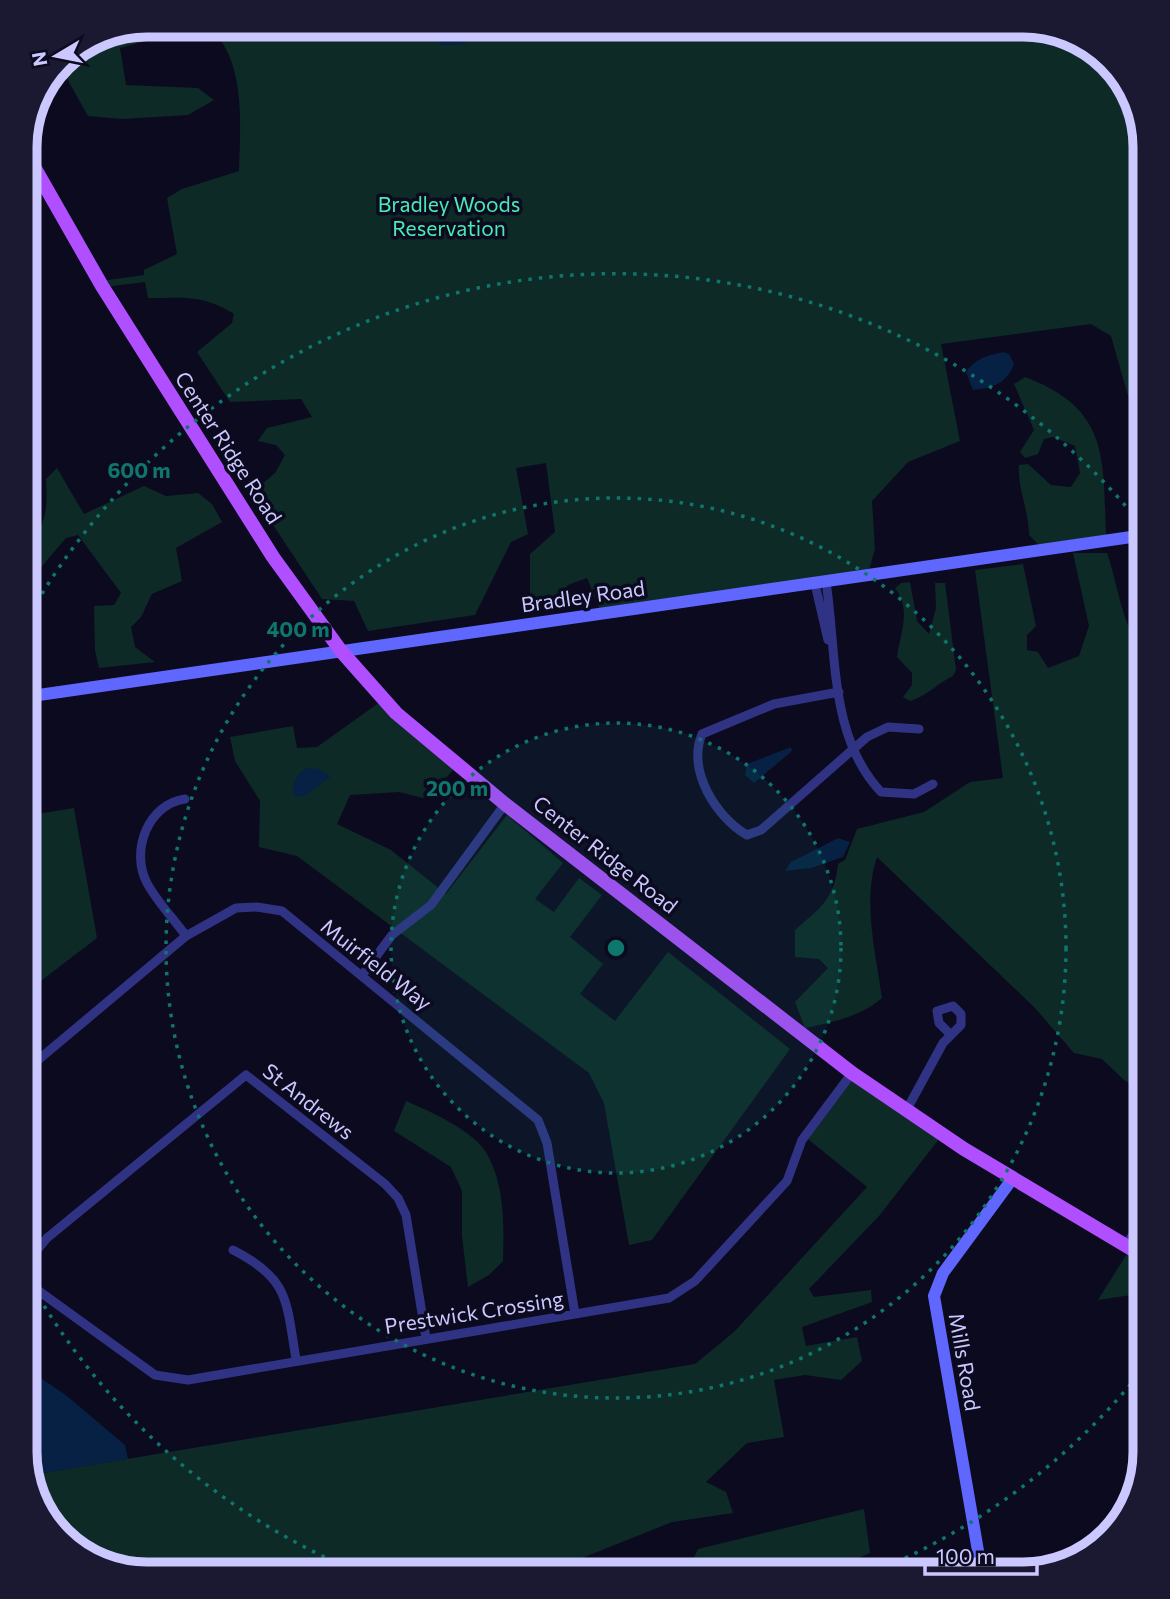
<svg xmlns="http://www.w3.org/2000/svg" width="1170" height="1599" font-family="Commissioner,sans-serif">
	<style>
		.green { fill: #0d2a27 }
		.water { fill: #062143 }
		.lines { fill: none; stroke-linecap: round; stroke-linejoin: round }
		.street { stroke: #303384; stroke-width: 9 }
		.secondary { stroke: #5f67ff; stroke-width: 12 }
		.primary { stroke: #b04fff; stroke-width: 14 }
		.ring { fill: none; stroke: #0f766e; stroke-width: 3.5; stroke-dasharray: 3.5 7 }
		.labels { text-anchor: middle; stroke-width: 7; stroke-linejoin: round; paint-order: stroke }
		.park-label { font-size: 21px; fill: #48ebb6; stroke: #0c0a1f }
		.street-label { font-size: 21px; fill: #cbc8ff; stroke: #0c0a1f }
		.rim { fill: none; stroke: #cbc8ff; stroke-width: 9 }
		.centre { fill: #0f766e; stroke: #0c0a1f; stroke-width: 3.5 }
		.ring-label { font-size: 21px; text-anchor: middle; font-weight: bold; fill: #0f766e; stroke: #0c0a1f; stroke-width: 7; stroke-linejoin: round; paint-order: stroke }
	</style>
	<rect width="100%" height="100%" fill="#0c0a1f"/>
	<path class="green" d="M 146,25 L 1031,25 L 1085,41 L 1129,85 L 1145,146 L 1145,435 L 1138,431 L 1111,336 L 1091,324 L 941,344 L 960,441 L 908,462 L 872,501 L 875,549 L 869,570 L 599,608 L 587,578 L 568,585 L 559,595 L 530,604 L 530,554 L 555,532 L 546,463 L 516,468 L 528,534 L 511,542 L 475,615 L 368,631 L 354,601 L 322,599 L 252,493 L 275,473 L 285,455 L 276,445 L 258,441 L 267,428 L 312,417 L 301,399 L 230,402 L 197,352 L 232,323 L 234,314 C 203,294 183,298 148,298 L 145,282 L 104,287 L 101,281 L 144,275 L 144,270 L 177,254 L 167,198 L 182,189 L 239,171 C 240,127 246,68 215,33 L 183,31 L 120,48 L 126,85 L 198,88 L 214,100 L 188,115 L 122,119 L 88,116 L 61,68 L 56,67 L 66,55 Z
		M 1025,377 C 1109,409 1103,456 1106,535 L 1039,545 L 1029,535 C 1029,511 1017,487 1019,465 L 1028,464 L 1051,485 L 1071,487 L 1080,473 L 1075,446 L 1053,437 L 1044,439 L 1038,454 L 1025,458 L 1020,452 L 1034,430 L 1014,384 Z
		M 57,468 L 84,514 L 144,486 L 166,496 L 198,493 L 212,504 L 222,522 L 176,548 L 182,581 L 152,594 L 141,617 L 131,627 L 135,647 L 155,662 L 99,668 L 95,651 L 94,606 L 114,605 L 121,593 L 78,535 L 66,538 L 25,586 L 25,551 C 46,526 48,510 46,479 Z
		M 1073,553 L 1107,553 C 1116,576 1125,641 1145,649 L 1145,1092 L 1124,1080 L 1102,1059 L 1074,1053 L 1035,1008 L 877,857 C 862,901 876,954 882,998 C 860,1017 833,1022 805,1028 L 795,1002 L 828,968 L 819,959 L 795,957 L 795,930 C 820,908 834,900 838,864 L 845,860 L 857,829 L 924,812 L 970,782 L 1003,778 L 975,570 L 1023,564 L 1036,626 L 1027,635 L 1027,650 L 1038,652 L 1048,668 L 1079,656 L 1089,626 Z
		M 910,582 L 917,621 L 929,634 L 936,608 L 935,583 L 945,583 L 956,670 L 953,676 C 938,683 925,697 910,701 L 903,697 L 912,685 L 912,673 L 897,657 C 900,633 912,610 895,588 L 901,583 Z
		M 380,702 L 455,768 L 427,799 L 399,792 L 350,795 L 337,824 L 391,850 L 446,894 L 507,815 L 563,863 L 535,899 L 554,912 L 579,878 L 602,895 L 570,937 L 603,964 L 580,994 L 615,1021 L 668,952 L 790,1049 L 652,1240 L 629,1245 L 604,1103 L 589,1073 L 297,856 L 259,847 L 260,801 L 235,761 L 230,737 L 293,726 L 297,748 L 317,747 Z
		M 74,808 L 97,938 L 25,993 L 25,942 L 32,932 L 25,912 L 25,816 Z
		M 853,1079 L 939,1139 L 879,1216 L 809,1289 L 814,1297 L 871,1290 L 872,1302 L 802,1327 L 806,1346 L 857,1337 L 862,1361 L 841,1380 L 805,1375 L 774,1380 L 784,1437 L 747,1443 L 706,1482 L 726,1492 L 733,1513 L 672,1522 L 542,1574 L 139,1574 L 85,1558 L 41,1514 L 31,1475 L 695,1364 L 734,1332 L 867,1187 L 808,1139 Z
		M 406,1101 C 429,1111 475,1131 487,1154 C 505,1186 504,1226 503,1261 L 489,1275 L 468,1287 L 462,1236 L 462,1191 L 451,1167 L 394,1131 Z
		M 1128,1252 L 1145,1263 L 1145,1293 L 1098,1300 Z
		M 864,1509 L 870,1553 L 853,1560 L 850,1574 L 686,1574 L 698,1549 Z"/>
	<path class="water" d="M 428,25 L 453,25 L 466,44 L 441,45 Z
		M 1003,352 L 1009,354 L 1014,364 C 1006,384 993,388 973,390 L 966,372 C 976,358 987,356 1003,352 Z
		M 791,747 L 792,751 L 754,783 L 745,775 L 747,764 Z
		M 307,768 L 318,769 L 331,776 L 306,795 L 297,797 L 293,794 C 293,782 296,774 307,768 Z
		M 838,838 L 850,842 L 843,857 L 811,868 L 785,871 L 791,862 Z
		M 25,1367 L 67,1396 L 125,1445 L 128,1459 L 31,1475 L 25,1453 Z"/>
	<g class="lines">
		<path class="street" d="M 927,25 L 1080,40
			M 826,582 C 837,653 829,737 881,792 L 914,794 L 933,784
			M 815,584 L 828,640
			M 839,692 L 774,704 L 702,734 C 687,771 716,817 747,835 L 761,830 L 867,737 L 888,727 L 919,729
			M 185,799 C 148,804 130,851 147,883 C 157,902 174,919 186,936
			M 363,974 L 392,935 L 431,905 L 505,804
			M 25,1071 L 186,936 L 236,908 L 257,907 L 282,911 L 538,1120 L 547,1143 L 575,1314
			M 906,1111 L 943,1043 L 961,1025 L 961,1014 L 953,1006 L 937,1011 L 939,1023 L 950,1034
			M 1126,1245 L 1145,1216
			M 233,1250 C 290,1279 286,1301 296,1359
			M 25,1265 L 47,1238 L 246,1075 L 385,1184 L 398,1198 L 406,1215 L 426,1338
			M 25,1281 L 155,1375 L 188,1380 L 669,1298 L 695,1281 L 787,1181 L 802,1140 L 852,1073"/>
		<path class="secondary" d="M 25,697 L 1145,535
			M 982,1574 L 934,1296 L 943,1273 L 1013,1178"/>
		<path class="primary" d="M 25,151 L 102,286 L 273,557 L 341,651 L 396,713 L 505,804 L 852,1073 L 964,1149 L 1145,1257"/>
	</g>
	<circle cx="616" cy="948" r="225" fill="#0f766e" fill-opacity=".12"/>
	<g class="ring">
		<circle cx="616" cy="948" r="225"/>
		<circle cx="616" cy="948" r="450"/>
		<path d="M1144 1368A675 675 0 0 1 869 1574M363 1574A675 675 0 0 1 26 1275M26 621A675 675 0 0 1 1144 528"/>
	</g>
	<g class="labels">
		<g class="park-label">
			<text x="449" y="212">Bradley Woods<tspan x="449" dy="24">Reservation</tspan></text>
		</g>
		<g class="street-label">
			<text transform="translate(228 448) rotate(57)" y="7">Center Ridge Road</text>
			<text transform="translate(583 597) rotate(-8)" y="7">Bradley Road</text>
			<text transform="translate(605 855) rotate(38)" y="7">Center Ridge Road</text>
			<text transform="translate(376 965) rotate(38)" y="7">Muirfield Way</text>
			<text transform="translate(308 1102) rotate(38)" y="7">St Andrews</text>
			<text transform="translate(474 1313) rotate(-9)" y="7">Prestwick Crossing</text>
			<text transform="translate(964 1362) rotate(80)" y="7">Mills Road</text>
		</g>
	</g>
	<path d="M0 0H1170V1599H0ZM147 37H1023A110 110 0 0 1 1133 147V1452A110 110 0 0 1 1023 1562H147A110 110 0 0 1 37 1452V147A110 110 0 0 1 147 37Z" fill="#1b1931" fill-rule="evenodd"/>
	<path class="rim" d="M147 37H1023A110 110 0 0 1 1133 147V1452A110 110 0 0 1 1023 1562H147A110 110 0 0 1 37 1452V147A110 110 0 0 1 147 37Z"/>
	<circle cx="616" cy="948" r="10" class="centre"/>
	<g class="ring-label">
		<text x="139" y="478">600 m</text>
		<text x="298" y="637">400 m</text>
		<text x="457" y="796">200 m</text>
	</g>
	<g transform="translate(56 56) rotate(260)" stroke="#0c0a1f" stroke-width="5" paint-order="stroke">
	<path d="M0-5L12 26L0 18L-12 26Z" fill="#cbc8ff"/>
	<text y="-10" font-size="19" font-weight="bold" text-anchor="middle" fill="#cbc8ff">N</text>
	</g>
	<path d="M925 1564v10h112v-10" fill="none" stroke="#cbc8ff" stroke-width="3.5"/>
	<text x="936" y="1564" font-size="21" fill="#cbc8ff" stroke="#0c0a1f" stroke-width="5" paint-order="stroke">100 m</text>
</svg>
